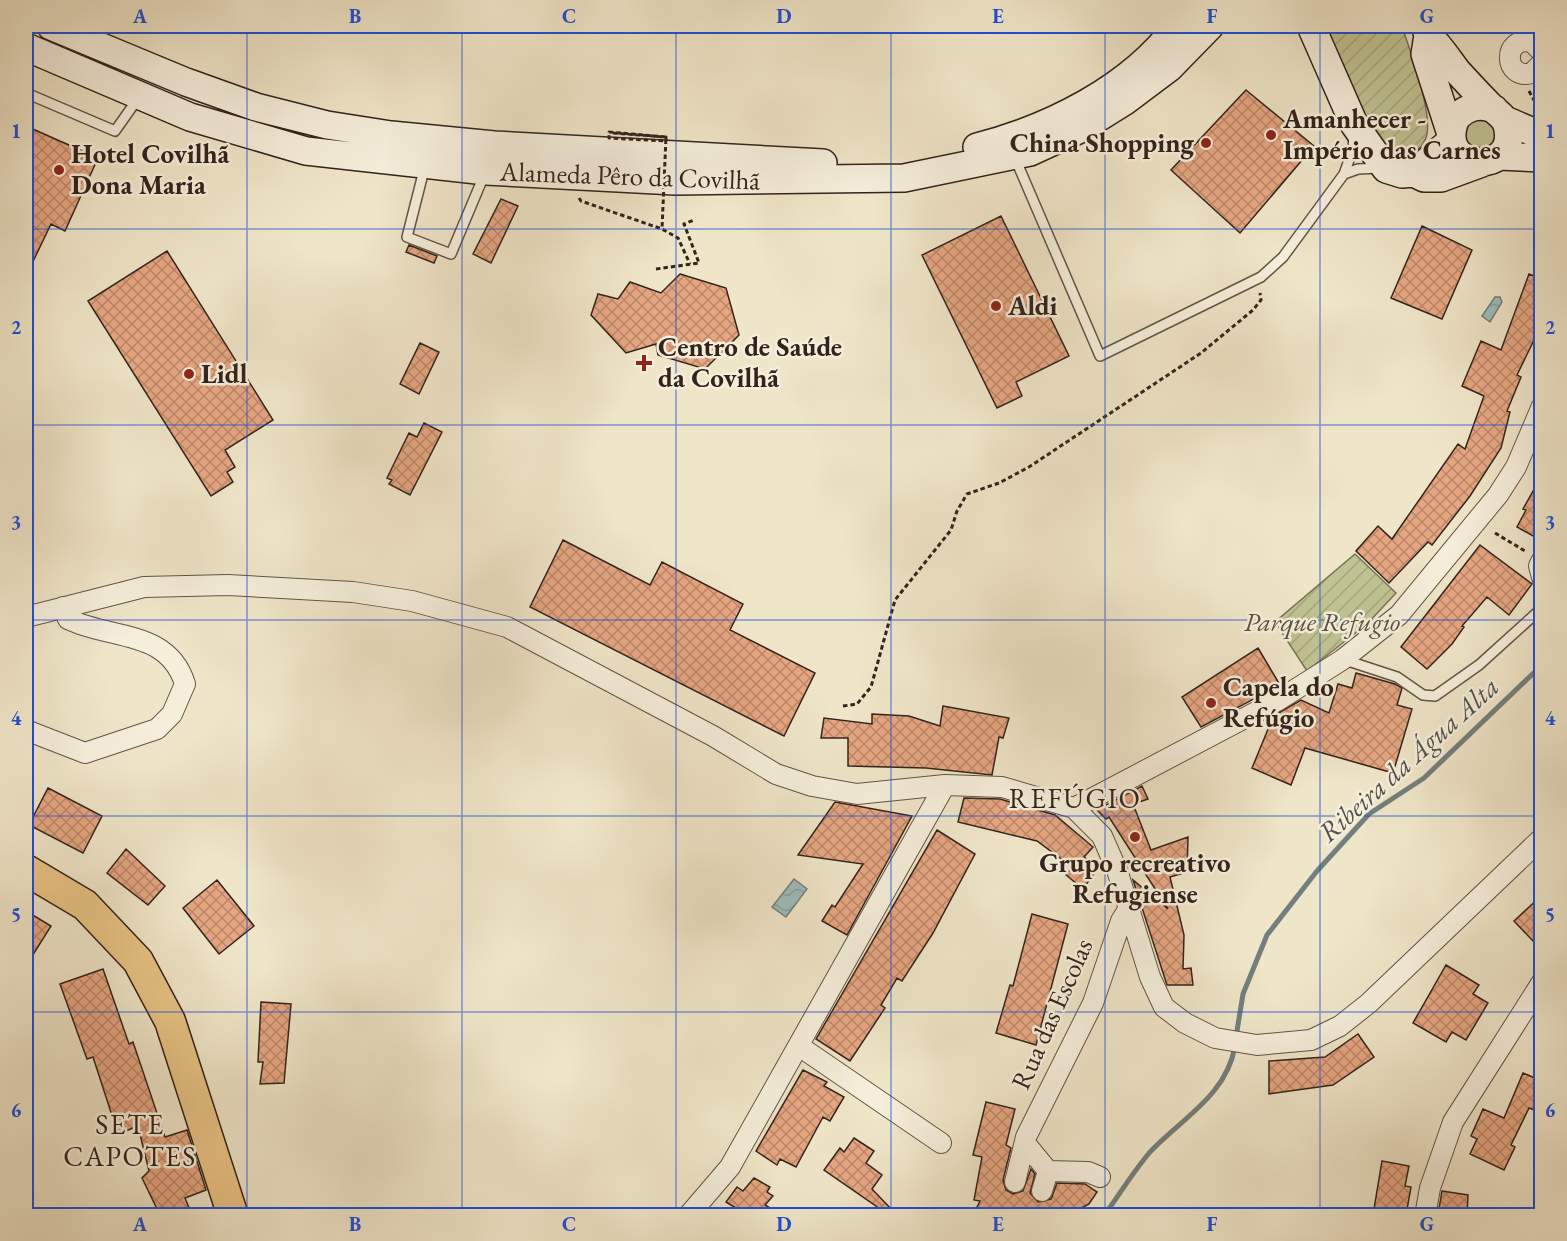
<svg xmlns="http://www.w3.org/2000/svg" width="1567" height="1241" font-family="'EB Garamond',serif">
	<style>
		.grass { fill: #c0c292; stroke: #7a7257; stroke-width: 1.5 }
		.garden { fill: url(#garden-furrows); stroke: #7a7257; stroke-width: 1.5 }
		.water { fill: url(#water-waves); stroke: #727f7c; stroke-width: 1.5 }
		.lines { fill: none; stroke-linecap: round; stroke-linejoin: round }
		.stream { stroke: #727f7c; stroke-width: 5 }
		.building { fill: url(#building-cross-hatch); stroke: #33231c; stroke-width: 1.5 }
		.service-casing { stroke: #625447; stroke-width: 12 }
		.minor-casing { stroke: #625447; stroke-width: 22 }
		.secondary-casing { stroke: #33231c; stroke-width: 30 }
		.primary-casing { stroke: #33231c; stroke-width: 33 }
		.path { stroke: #33231c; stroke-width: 3; stroke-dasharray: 4.5 3; stroke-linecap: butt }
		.service { stroke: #f5eedb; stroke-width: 9 }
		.minor { stroke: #f5eedb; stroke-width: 20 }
		.secondary { stroke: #f5eedb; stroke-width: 27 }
		.primary { stroke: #e8c284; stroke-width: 30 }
		.path-bridge { stroke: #33231c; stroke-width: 3; stroke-dasharray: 4.5 3; stroke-linecap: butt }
		.grid { fill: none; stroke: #1d4ed8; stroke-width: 1.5; stroke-opacity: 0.55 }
		.poi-dot { fill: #8f2418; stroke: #f5eedb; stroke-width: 2 }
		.labels { text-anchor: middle; stroke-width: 5; stroke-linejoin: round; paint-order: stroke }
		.poi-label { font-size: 27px; font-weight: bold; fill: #33231c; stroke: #f5eedb; text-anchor: start }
		.street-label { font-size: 27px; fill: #33231c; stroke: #f5eedb }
		.park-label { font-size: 27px; font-style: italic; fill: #5d533f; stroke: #f5eedb }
		.water-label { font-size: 28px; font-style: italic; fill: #52514c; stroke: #f5eedb }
		.neighbourhood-label { font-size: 28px; letter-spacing: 1.5px; fill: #33231c; stroke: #f5eedb }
		.neatline { fill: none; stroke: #1d4ed8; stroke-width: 2 }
		.grid-label { font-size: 20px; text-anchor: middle; font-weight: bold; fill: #1d4ed8 }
	</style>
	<defs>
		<pattern id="garden-furrows" width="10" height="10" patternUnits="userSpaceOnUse" patternTransform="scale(1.5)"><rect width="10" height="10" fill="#c0c292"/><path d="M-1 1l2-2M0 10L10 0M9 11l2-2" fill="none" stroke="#a5a67d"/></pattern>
		<pattern id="water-waves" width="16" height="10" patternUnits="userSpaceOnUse" patternTransform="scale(1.5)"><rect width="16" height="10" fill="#9cbdbc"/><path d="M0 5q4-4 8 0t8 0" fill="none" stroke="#87a2a1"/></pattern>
		<pattern id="building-cross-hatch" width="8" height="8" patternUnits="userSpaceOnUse" patternTransform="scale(1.5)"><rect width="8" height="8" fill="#e6a681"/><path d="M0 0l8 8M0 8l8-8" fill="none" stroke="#bb8769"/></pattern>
	</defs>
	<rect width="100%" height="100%" fill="#efe5c8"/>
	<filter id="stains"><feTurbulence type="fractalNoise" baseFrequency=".00333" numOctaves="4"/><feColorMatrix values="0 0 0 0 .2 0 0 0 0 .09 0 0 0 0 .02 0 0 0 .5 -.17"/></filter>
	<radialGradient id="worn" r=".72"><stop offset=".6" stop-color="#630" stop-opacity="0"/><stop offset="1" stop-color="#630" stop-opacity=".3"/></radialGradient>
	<path class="grass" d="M1464 134a16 16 0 1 1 32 0a16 16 0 1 1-32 0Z"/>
	<path class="garden" d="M 1326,26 L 1402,26 C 1409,49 1436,119 1425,140 C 1420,150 1414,153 1404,158 L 1389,151 L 1372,132 Z
		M 1355,554 L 1396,593 L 1368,623 L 1307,671 L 1275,622 Z"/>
	<path class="water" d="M 1495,297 L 1500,297 L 1502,302 L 1490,322 L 1482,316 Z
		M 794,879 L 807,889 L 786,917 L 772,907 Z"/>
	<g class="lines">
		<path class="stream" d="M 1236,1037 L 1243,994 L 1267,935 L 1317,871 L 1369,814 L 1424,778 L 1542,665
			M 1104,1216 C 1119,1195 1133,1172 1150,1152 C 1181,1119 1227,1095 1235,1046"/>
	</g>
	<path class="building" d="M 1246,90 L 1314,146 L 1240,233 L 1171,170 Z
		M 26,126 L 98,158 L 65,231 L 51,224 L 26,276 Z
		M 501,199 L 518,206 L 491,263 L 473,254 Z
		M 1001,216 L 1069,356 L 1016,382 L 1022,396 L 997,408 L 922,255 Z
		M 1422,226 L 1472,250 L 1442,319 L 1391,298 Z
		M 409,245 L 437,256 L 434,263 L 406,252 Z
		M 167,251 L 273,420 L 225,450 L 235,467 L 227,472 L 233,482 L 211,496 L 88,301 Z
		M 680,274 L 726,288 L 739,335 L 705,369 L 658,355 L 656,344 L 626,353 L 591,315 L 598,294 L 618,299 L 630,282 L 661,293 Z
		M 1529,274 L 1542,279 L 1542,338 L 1536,336 L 1517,375 L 1521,377 L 1507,411 L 1510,412 L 1501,448 L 1470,496 L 1432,545 L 1428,542 L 1389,583 L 1356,551 L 1378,526 L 1392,539 L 1458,444 L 1465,449 L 1484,396 L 1462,386 L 1481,341 L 1501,350 Z
		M 420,343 L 439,352 L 419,394 L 400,384 Z
		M 424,423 L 442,432 L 410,495 L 389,484 L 392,480 L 387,478 L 409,433 L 417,437 Z
		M 1542,475 L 1542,541 L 1517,527 L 1526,510 L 1523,509 Z
		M 563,540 L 650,585 L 662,562 L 743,604 L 730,630 L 815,673 L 784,736 L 530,607 Z
		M 1480,545 L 1532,584 L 1509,615 L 1487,597 L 1462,626 L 1464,627 L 1452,644 L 1427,669 L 1401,647 Z
		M 1258,648 L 1280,685 L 1201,727 L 1182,697 Z
		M 1356,673 L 1395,684 L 1402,688 L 1397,705 L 1412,709 L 1393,773 L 1305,748 L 1291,785 L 1252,768 L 1271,722 L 1268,719 L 1301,700 L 1329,713 L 1338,684 L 1352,688 Z
		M 943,706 L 1009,718 L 1003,738 L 999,737 L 992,775 L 926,768 L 848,766 L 848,738 L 821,738 L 824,718 L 872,724 L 872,714 L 909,716 L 940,726 Z
		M 1142,786 L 1148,799 L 1133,804 L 1151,850 L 1188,837 L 1187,872 L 1170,877 L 1184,935 L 1183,969 L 1191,968 L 1193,985 L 1167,985 L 1133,880 L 1168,909 L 1109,817 L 1106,819 L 1097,810 Z
		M 48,788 L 102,816 L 83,853 L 29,825 Z
		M 964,798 L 1000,799 L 1055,815 L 1093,847 L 1084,857 L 1098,868 L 1083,889 L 1066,875 L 1072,867 L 1037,841 L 958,822 Z
		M 835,802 L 912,816 L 847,935 L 822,921 L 832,905 L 835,907 L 863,864 L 798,855 Z
		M 937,830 L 975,854 L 933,933 L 902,981 L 897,978 L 881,1005 L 885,1008 L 850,1061 L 816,1039 Z
		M 126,849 L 165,886 L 148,905 L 107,873 Z
		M 217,880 L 254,926 L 219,954 L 183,908 Z
		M 1542,895 L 1542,934 L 1533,941 L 1514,921 Z
		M 26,911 L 51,926 L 26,966 Z
		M 1032,914 L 1068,924 L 1036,1045 L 996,1033 L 1010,985 L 1013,986 Z
		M 1446,965 L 1479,985 L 1473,994 L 1488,1003 L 1466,1040 L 1452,1032 L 1446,1042 L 1413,1023 Z
		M 103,969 L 129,1044 L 133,1042 L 165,1137 L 187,1130 L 206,1190 L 185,1198 L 192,1215 L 160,1215 L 142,1178 L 149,1171 L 138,1126 L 118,1134 L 93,1057 L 87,1059 L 60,984 Z
		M 261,1002 L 291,1004 L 284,1083 L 260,1084 L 263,1062 L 258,1062 Z
		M 1358,1034 L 1374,1057 L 1333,1085 L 1269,1094 L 1269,1061 L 1325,1057 Z
		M 803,1070 L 827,1082 L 824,1086 L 844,1097 L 830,1121 L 823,1117 L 796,1167 L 780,1159 L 777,1165 L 756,1151 Z
		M 1523,1073 L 1542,1081 L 1542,1113 L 1529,1108 L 1511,1145 L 1515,1147 L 1504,1170 L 1470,1154 L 1477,1139 L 1471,1136 L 1483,1109 L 1504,1118 Z
		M 986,1102 L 1015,1109 L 1006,1145 L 1011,1148 L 1003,1180 L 1006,1190 L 1013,1194 L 1023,1191 L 1031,1169 L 1035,1174 L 1030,1193 L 1038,1202 L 1051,1199 L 1057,1183 L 1085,1184 L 1097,1192 L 1089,1204 L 1068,1215 L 973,1215 L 980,1201 L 974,1200 L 982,1157 L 973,1155 Z
		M 854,1138 L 874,1151 L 866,1163 L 882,1175 L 872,1189 L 893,1211 L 889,1215 L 824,1170 L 840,1148 L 844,1152 Z
		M 1382,1161 L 1409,1166 L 1405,1186 L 1411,1187 L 1406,1215 L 1373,1215 Z
		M 754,1178 L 770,1187 L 767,1192 L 773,1196 L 765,1205 L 782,1215 L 747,1215 L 726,1202 L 737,1187 L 743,1191 Z
		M 1442,1191 L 1468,1195 L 1467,1215 L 1438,1215 Z"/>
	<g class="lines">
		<g class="service-casing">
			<path id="service" d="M 26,93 L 115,131 L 139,97
				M 1015,158 L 1100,356 L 1261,277 L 1283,257 L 1344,174 L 1353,149 L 1354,134
				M 425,166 L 407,237 L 451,254 L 485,173
				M 1344,174 L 1358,169 L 1379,168
				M 1345,660 L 1397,677 L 1423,695 L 1435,696 L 1479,665 L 1542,608"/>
		</g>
		<g class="minor-casing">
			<path id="minor" d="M 1542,52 L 1532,42 C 1502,35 1503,81 1532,73 L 1542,63
				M 1542,560 L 1539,566 L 1542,577
				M 26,617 L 144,587 L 228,585 L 353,592 L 412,601 L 507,627 L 713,736 L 776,774 L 812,786 L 857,794 L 945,785 L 1002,787 L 1074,808 L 1102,836 L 1117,870 L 1150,977 L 1164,1007 L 1185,1023 L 1215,1038 L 1257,1045 L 1311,1040 L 1340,1026 L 1369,1003 L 1542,838
				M 26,730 L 85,753 L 157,729 L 172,714 L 185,684 C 168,629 111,640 68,619 L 63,607
				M 1074,808 L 1277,701 L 1342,660 L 1399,615 L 1498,495 L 1516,467 L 1542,406
				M 799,1046 L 941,1143
				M 1025,1143 L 1048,1171 L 1042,1191
				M 1048,1171 L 1088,1172 L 1100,1177
				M 1015,1182 L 1026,1137 L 1093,1003 L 1121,921 L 1129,908
				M 688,1216 L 730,1167 L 945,785
				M 1425,1216 L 1430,1188 L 1453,1122 L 1542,982"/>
		</g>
		<g class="secondary-casing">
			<path id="secondary" d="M 51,26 L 186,82 L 256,107 L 327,125 L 391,135 L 494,145 L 823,163
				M 1311,26 L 1354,124 L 1386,169 L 1402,174 L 1414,173 L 1424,178 L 1441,178 L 1482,163
				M 1425,26 L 1428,35 L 1425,54 L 1451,134
				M 1428,35 C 1440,46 1447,58 1457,71 C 1468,83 1480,96 1492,108 C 1499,114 1507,119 1508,130 C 1516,176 1433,172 1456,118 C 1467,107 1478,103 1494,109
				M 26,47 L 190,117 L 306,151 L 486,171 L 675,181 L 904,178 L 1030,152 L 1080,129 L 1125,101 L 1169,68 L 1210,26
				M 1505,120 L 1542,136
				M 977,147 C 1051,128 1131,88 1177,26
				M 1499,156 L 1542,158
				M 1414,173 L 1452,140"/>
		</g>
		<g class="primary-casing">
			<path id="primary" d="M 26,870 L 85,905 L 138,961 L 170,1021 L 233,1216"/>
		</g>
		<path class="path" d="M 1529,91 L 1540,111
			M 579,198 L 581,201 L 662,229 L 678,238 L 690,264
			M 656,269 L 699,263 L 684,224 L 694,220
			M 1495,533 L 1525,551
			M 843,706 L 857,704 L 871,687 L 895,600 L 951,530 L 957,511 L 967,494 L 999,483 L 1029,467 L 1201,353 L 1253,310 L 1261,300 L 1260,293"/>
		<use href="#service" class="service"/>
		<use href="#minor" class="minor"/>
		<use href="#secondary" class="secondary"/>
		<use href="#primary" class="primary"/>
		<path class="path-bridge" d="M 613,133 L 666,137 L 666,141 L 609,138 L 609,132 L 666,137 L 662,229"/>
	</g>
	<path class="grid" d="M 247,26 L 247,1216M 462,26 L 462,1216M 676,26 L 676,1216M 891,26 L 891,1216M 1105,26 L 1105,1216M 1320,26 L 1320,1216M 26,229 L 1542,229M 26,425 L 1542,425M 26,620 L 1542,620M 26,816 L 1542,816M 26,1012 L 1542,1012"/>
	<g class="poi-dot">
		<circle cx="1271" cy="135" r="6"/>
		<circle cx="1206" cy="143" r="6"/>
		<circle cx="59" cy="170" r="6"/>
		<circle cx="996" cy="306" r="6"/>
		<path d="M641 354h6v6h6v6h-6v6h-6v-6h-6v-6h6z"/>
		<circle cx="189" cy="374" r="6"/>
		<circle cx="1211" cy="703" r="6"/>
		<circle cx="1135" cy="837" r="6"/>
	</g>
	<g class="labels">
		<g class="poi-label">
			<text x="1283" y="128">Amanhecer -<tspan x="1283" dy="31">Império das Carnes</tspan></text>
			<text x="1194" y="152" text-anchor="end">China Shopping</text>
			<text x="71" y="163">Hotel Covilhã<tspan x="71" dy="31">Dona Maria</tspan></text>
			<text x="1008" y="315">Aldi</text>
			<text x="658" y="356">Centro de Saúde<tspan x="658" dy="31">da Covilhã</tspan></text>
			<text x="201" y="383">Lidl</text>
			<text x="1223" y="696">Capela do<tspan x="1223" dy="31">Refúgio</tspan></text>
			<text x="1135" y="872" text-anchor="middle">Grupo recreativo<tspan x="1135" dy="31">Refugiense</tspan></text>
		</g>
		<g class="street-label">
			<text transform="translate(630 176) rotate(2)" y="9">Alameda Pêro da Covilhã</text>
			<text transform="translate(1052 1014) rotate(-66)" y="9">Rua das Escolas</text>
		</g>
		<g class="park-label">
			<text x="1322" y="631">Parque Refugio</text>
		</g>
		<g class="water-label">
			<text transform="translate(1408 759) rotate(-42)" y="10">Ribeira da Água Alta</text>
		</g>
		<g class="neighbourhood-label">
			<text x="1075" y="808">REFÚGIO</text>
			<text x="130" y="1134">SETE<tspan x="130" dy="32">CAPOTES</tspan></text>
		</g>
	</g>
	<rect width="1567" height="1241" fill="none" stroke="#efe5c8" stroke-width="66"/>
	<rect x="33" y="33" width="1501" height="1175" class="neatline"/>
	<g class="grid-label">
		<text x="140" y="23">A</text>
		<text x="355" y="23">B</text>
		<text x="569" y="23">C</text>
		<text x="784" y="23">D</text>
		<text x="998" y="23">E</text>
		<text x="1212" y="23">F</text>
		<text x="1427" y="23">G</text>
		<text x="16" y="138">1</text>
		<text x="1550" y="138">1</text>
		<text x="16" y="334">2</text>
		<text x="1550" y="334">2</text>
		<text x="16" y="529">3</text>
		<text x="1550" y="529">3</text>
		<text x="16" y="725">4</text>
		<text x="1550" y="725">4</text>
		<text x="16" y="921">5</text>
		<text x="1550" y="921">5</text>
		<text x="16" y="1117">6</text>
		<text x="1550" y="1117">6</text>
		<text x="140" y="1231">A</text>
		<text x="355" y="1231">B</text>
		<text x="569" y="1231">C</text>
		<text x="784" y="1231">D</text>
		<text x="998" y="1231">E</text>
		<text x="1212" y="1231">F</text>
		<text x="1427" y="1231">G</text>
	</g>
	<rect width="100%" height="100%" filter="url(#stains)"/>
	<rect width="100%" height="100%" fill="url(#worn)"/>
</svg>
